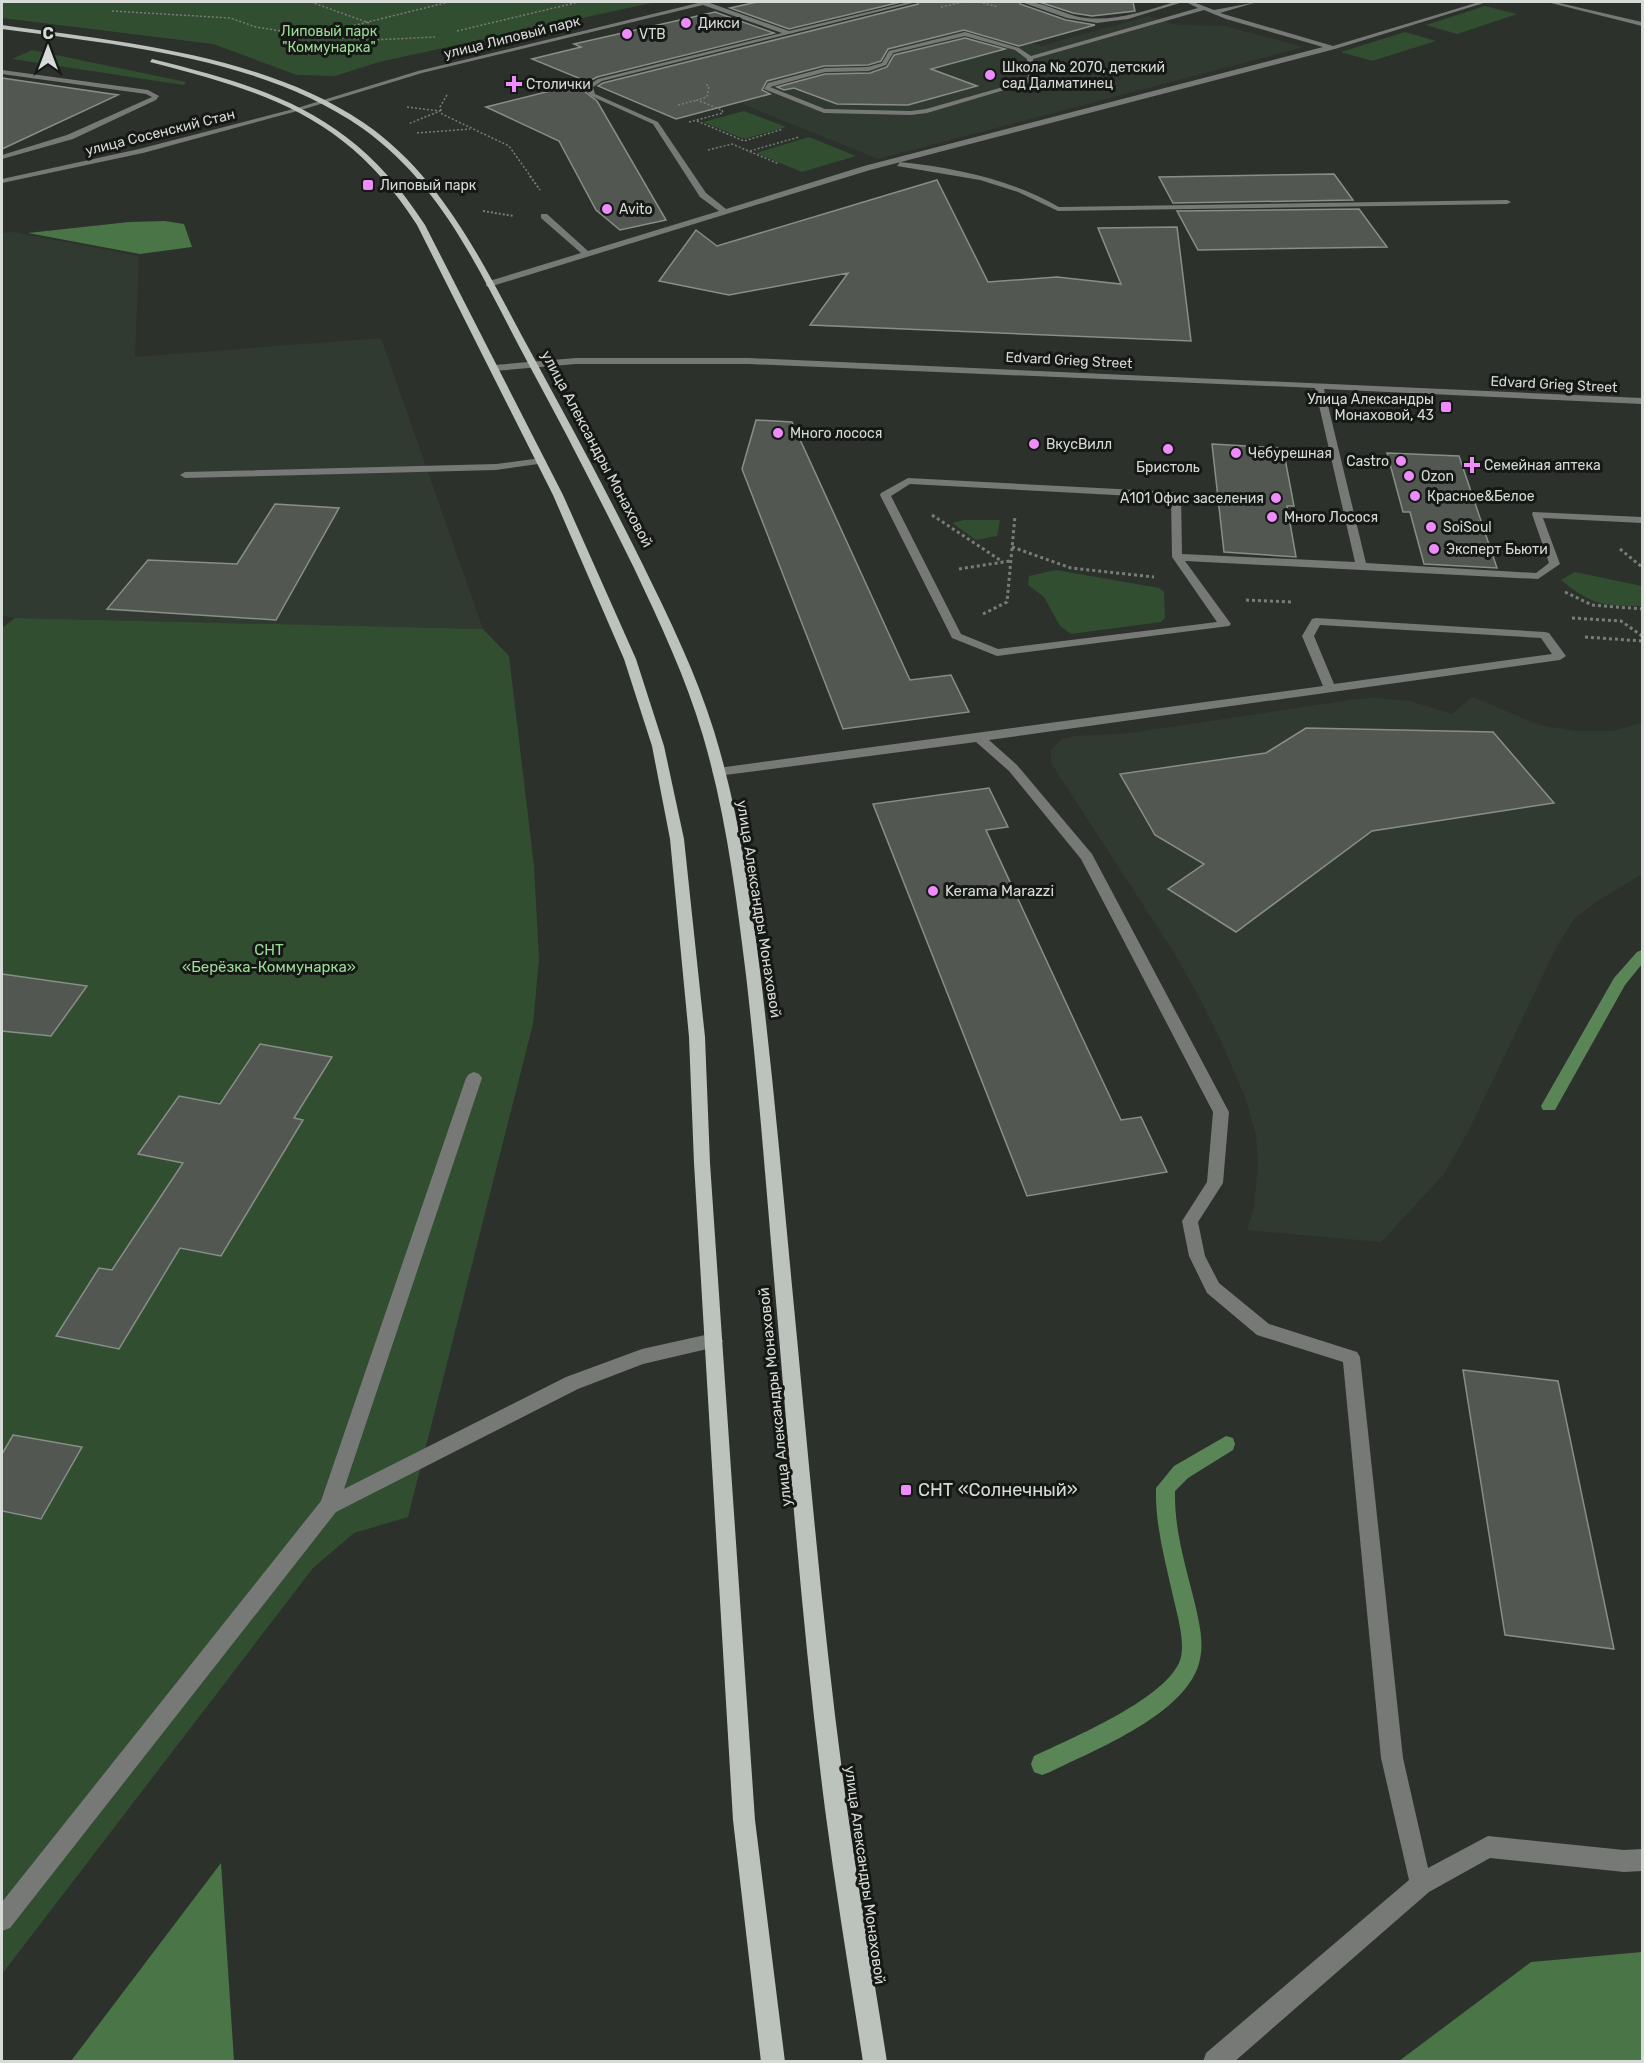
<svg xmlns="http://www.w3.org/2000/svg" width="1644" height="2063" font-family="Rubik,sans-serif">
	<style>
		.built { fill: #313a30 }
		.green { fill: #324e30 }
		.forest { fill: #4a7647 }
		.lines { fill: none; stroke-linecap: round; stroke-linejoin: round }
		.stream { fill: #5a8657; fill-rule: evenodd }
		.building { fill: #525751; stroke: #888e88; stroke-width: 1.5 }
		.path-far2 { stroke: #787d78; stroke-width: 1.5; stroke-dasharray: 2 2; stroke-linecap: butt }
		.path-far1 { stroke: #787d78; stroke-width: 2; stroke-dasharray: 2 2; stroke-linecap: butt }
		.path { stroke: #787d78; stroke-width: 3; stroke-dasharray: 3 3; stroke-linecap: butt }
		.minor { fill: #767976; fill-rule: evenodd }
		.major { fill: #bcc2bc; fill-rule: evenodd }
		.poi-dot { fill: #ed8cfa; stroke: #161816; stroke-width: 2 }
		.labels { text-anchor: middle; stroke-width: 6; stroke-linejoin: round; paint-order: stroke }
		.far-poi-label { font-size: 14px; fill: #d7dbd7; stroke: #161816; text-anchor: start }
		.far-park-label { font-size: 14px; fill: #9cdc97; stroke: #161816 }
		.far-street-label { font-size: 14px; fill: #d7dbd7; stroke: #161816 }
		.street-label { font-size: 15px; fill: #d7dbd7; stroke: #161816 }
		.poi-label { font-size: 15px; fill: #d7dbd7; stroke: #161816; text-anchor: start }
		.park-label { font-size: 15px; fill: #9cdc97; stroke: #161816 }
		.near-poi-label { font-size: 18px; fill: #d7dbd7; stroke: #161816; text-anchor: start }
	</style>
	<rect width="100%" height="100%" fill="#2c312c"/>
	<path class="built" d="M 1148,16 L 1176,25 L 1226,26 L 1304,47 L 878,159 L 715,93 L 975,25 L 1041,46 Z
		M 13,232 L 139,256 L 135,357 L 381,338 L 483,629 L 15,618 L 2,616 L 2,233 Z
		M 1472,697 L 1540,725 L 1575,731 L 1612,731 L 1642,723 L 1642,874 L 1596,902 L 1574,919 L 1556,948 L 1469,1130 L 1444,1174 L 1381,1242 L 1247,1230 L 1254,1208 L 1258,1165 L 1256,1136 L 1247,1102 L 1221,1041 L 1198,995 L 1173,951 L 1051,763 L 1051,750 L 1062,739 L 1075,736 L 1130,733 L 1356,699 L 1376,698 L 1410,701 L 1452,714 Z"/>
	<path class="green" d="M 2,2 L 656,2 L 379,62 L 335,76 L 297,75 L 213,44 L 2,18 Z
		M 1485,6 L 1517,14 L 1457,34 L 1426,25 Z
		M 1405,32 L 1436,41 L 1372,61 L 1341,52 Z
		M 32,50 L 186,82 L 184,85 L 12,59 Z
		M 744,111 L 786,127 L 744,139 L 703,122 Z
		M 809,137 L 856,156 L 802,172 L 756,153 Z
		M 964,520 L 1000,520 L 997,536 L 976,540 L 952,523 Z
		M 1056,570 L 1159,588 L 1164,592 L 1165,618 L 1161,622 L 1071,634 L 1060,626 L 1044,597 L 1028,585 L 1029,576 Z
		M 1575,572 L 1642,586 L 1642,606 C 1604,606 1591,605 1561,580 Z
		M 15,618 L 483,629 L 509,656 L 534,866 L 539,959 L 533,1024 L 408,1517 L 354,1533 L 313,1568 L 2,1974 L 2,628 Z"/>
	<path class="forest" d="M 165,221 L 184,224 L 192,247 L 140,254 L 28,233 L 129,222 Z
		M 221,1863 L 234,2061 L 71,2061 Z
		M 1642,1952 L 1642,2061 L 1399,2061 L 1531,1962 Z"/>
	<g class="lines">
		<path class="stream" d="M 1642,950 L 1642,964 L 1625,985 L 1555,1110 L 1543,1110 L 1541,1106 L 1614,978 L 1637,952 Z
			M 1226,1436 L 1233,1438 L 1235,1444 L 1233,1450 L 1188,1478 L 1175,1491 C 1174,1530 1186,1567 1195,1604 C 1199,1622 1204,1641 1200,1659 C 1190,1713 1094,1750 1050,1772 L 1042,1775 L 1034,1772 L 1031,1764 L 1034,1756 C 1072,1738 1161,1701 1179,1663 C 1187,1645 1177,1615 1173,1596 C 1165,1560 1155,1525 1156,1488 L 1174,1466 Z"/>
	</g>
	<path class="building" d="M 757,2 L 901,2 L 789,29 L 730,8 Z
		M 919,2 L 1019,2 L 1020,4 L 1066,20 L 1095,25 L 1019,46 L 964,30 L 888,49 L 881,61 L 868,65 L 824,66 L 767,81 L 762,90 L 770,94 L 676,119 L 598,86 L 603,83 L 918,4 Z
		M 1039,2 L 1133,2 L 1135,11 L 1092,16 L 1073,13 Z
		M 715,12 L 774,33 L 597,77 L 588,82 L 532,59 L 581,47 L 574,44 Z
		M 965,38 L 1005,49 L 931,69 L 977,86 L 908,105 L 837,104 L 794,88 L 784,90 L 777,87 L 825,74 L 870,73 L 887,67 L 894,55 Z
		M 2,78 L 118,95 L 2,149 Z
		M 586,82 L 584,91 L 597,101 L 666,220 L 620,230 L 596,210 L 559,141 L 486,107 Z
		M 1334,174 L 1353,200 L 1173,203 L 1159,177 Z
		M 937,180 L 988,282 L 1057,277 L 1121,284 L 1098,228 L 1177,227 L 1191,341 L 810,325 L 848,273 L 729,295 L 659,281 L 696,230 L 717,246 Z
		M 1359,209 L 1387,247 L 1198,250 L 1177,211 Z
		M 756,420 L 792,422 L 910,680 L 951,675 L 969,712 L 843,729 L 742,469 Z
		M 1212,444 L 1283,448 L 1294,506 L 1287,506 L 1296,557 L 1224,552 Z
		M 1387,453 L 1459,456 L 1497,568 L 1424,564 L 1410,512 L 1403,512 Z
		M 275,504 L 339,508 L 276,620 L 107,609 L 148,560 L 237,564 Z
		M 1306,728 L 1493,732 L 1554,803 L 1372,831 L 1236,932 L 1168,889 L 1204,864 L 1155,835 L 1120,774 L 1266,753 Z
		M 989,788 L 1008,827 L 986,830 L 1080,1033 L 1121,1120 L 1141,1117 L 1167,1172 L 1027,1196 L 873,804 Z
		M 2,974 L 87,986 L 51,1036 L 2,1031 Z
		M 260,1044 L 332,1057 L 294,1118 L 303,1120 L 221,1256 L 180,1248 L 119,1349 L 56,1336 L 99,1268 L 112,1270 L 183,1163 L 138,1154 L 179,1096 L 220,1104 Z
		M 1463,1370 L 1558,1381 L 1614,1649 L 1505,1635 Z
		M 13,1435 L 82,1447 L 41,1519 L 2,1511 L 2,1454 Z"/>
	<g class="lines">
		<path class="path-far2" d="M 311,2 L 369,23
			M 979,2 L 998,7
			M 941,7 L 963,2
			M 112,11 L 230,18 L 256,27 L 312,36 L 373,40 L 435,37
			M 457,31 L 579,2
			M 319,34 L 449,2
			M 447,95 L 440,107 L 442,114 L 509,146 L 531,177
			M 678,105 L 697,100
			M 407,107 L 440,111 L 408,124
			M 697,121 L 744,141 L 783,129
			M 689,122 L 723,113 L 722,110 L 697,100 L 707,97 L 709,86 L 705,84
			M 417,133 L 470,129
			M 708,150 L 732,144 L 779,164
			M 750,151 L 799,137"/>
		<path class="path-far1" d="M 530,176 L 540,190
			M 483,211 L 514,216"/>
		<path class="path" d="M 932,515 L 1003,562
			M 1012,547 L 1071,568 L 1154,577
			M 1620,549 L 1642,567
			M 959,569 L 1010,561
			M 1565,592 L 1592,605 L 1642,609
			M 1246,600 L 1292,602
			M 983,614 L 1007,602 L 1015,516
			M 1572,618 L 1621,621 L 1642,636
			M 1585,637 L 1642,641"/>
		<path class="minor" d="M 702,2 L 711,2 L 710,3 L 789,31 L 909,2 L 917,2 L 602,81 L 593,87 L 595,94 L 658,122 L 706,193 L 726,209 L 864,166 L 1323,47 L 1226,19 L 1204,10 L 1033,59 L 1034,77 L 1028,83 L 927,113 L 911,115 L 824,113 L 764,89 L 768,83 L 825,68 L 868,67 L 882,63 L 889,51 L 965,32 L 1019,48 L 1031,56 L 1198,8 L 1186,2 L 1193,2 L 1214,10 L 1257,2 L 1220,13 L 1333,46 L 1479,2 L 1487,2 L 1335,49 L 870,170 L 489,287 L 486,286 L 486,282 L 581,253 L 541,218 L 541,214 L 547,214 L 588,251 L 719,211 L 700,197 L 653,124 L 591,96 L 586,90 L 587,86 L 598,79 L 782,33 L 703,5 L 422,73 L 301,110 L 143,153 L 2,183 L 2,179 L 139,149 L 297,108 L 418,71 ZM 965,36 L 1015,50 L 1027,59 L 1028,77 L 1024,81 L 926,109 L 911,111 L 825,109 L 770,87 L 825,72 L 869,71 L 886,65 L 893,53 Z
			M 1021,2 C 1039,0 1061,13 1079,17 C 1113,23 1144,11 1175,2 L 1183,2 L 1128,19 L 1097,23 L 1067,18 Z
			M 1547,2 L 1555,2 L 1642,22 L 1642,26 Z
			M 2,70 L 148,90 L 159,96 L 156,100 L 73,139 L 2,159 L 2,155 L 67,135 L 152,97 L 146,94 L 2,74 Z
			M 900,162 C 956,168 1009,179 1059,207 L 1507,200 L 1511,202 L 1507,204 L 1058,211 L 1018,192 L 980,180 L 897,166 Z
			M 576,358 L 749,358 L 1642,398 L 1642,404 L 1324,389 L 1366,563 L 1536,573 L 1549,563 L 1532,514 L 1533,512 L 1642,517 L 1642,523 L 1543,518 L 1560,564 L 1538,579 L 1185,561 L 1231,624 L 1229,626 L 997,656 L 952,638 L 880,495 L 881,493 L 908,478 L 1176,492 L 1181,495 L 1182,554 L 1355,562 L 1315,388 L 749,364 L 576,364 L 494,371 L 489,368 L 494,365 ZM 910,484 L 1171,498 L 1172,557 L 1217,622 L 998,649 L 961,634 L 891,496 Z
			M 541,458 L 546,461 L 545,463 L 496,470 L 185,478 L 180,475 L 185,472 L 496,464 Z
			M 1316,618 L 1545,632 L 1549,633 L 1566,656 L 1560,660 L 989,740 L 1017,765 L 1092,854 L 1229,1112 L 1223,1183 L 1198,1222 L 1205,1256 L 1219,1283 L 1269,1324 L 1357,1352 L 1360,1357 L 1403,1758 L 1428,1868 L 1488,1836 L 1624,1850 L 1642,1849 L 1642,1871 L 1624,1872 L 1490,1858 L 1429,1892 L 1234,2062 L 1203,2062 L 1206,2053 L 1409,1880 L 1381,1758 L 1343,1362 L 1257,1335 L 1207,1293 L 1189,1256 L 1182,1221 L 1207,1182 L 1213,1112 L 1081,859 L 1009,771 L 976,742 L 718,776 L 712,772 L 718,768 L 1323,686 L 1302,636 L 1312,619 ZM 1320,625 L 1541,638 L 1552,654 L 1334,684 L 1314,636 Z
			M 474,1072 L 479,1074 L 482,1078 L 344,1489 L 566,1377 L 642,1349 L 714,1333 L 720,1336 L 723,1341 L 720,1346 L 643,1364 L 578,1389 L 336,1512 L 10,1928 L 2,1931 L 2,1902 L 321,1501 L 466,1078 L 469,1074 Z"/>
		<path class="major" d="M 2,25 C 121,42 262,54 364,123 C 447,180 487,273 534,358 C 571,426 608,494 642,563 C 669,618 696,673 714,731 C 738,809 750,890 760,971 C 773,1076 782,1181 792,1286 C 809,1460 823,1635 847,1808 C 859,1893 874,1977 887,2062 L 863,2062 C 850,1977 836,1894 825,1809 C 803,1637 790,1463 775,1290 C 766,1185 758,1080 746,975 C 736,895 726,814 703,736 C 686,678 660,623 634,568 C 600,499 565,431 528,363 C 481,276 445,187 362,128 C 262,58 120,45 2,29 Z
			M 152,59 C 274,89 354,115 425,225 L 563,495 L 636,659 L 664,746 L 684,839 L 705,1037 L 710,1163 L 755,1820 L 785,2062 L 761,2062 L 733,1820 L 694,1163 L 689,1037 L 670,839 L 652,746 L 624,659 L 553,495 L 417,225 C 349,118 268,92 150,62 Z"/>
	</g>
	<g class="poi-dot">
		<circle cx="686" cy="23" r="6"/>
		<circle cx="627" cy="34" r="6"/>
		<circle cx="990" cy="75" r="6"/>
		<path d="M511 75h6v6h6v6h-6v6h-6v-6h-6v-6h6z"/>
		<rect x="362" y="179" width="12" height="12" rx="3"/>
		<circle cx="607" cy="209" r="6"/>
		<rect x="1440" y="401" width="12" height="12" rx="3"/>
		<circle cx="778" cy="433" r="6"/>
		<circle cx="1034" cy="444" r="6"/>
		<circle cx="1168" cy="449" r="6"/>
		<circle cx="1236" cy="453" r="6"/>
		<circle cx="1401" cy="461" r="6"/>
		<path d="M1469 456h6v6h6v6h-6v6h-6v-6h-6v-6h6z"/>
		<circle cx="1409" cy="476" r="6"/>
		<circle cx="1415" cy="496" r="6"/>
		<circle cx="1276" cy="498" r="6"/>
		<circle cx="1272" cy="517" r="6"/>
		<circle cx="1431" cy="527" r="6"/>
		<circle cx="1434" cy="549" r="6"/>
		<circle cx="933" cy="891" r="6"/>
		<rect x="900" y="1484" width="12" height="12" rx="3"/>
	</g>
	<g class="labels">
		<g class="far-poi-label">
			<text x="698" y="28">Дикси</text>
			<text x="639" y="39">VTB</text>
			<text x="1002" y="72">Школа № 2070, детский<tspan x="1002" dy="16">сад Далматинец</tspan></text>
			<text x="526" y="89">Столички</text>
			<text x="380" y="190">Липовый парк</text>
			<text x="619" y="214">Avito</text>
			<text x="1434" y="404" text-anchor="end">Улица Александры<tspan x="1434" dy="16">Монаховой, 43</tspan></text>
			<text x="790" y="438">Много лосося</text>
			<text x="1046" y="449">ВкусВилл</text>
			<text x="1248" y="458">Чебурешная</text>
			<text x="1389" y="466" text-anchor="end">Castro</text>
			<text x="1484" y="470">Семейная аптека</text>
			<text x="1168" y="472" text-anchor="middle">Бристоль</text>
			<text x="1421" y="481">Ozon</text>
			<text x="1427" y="501">Красное&amp;Белое</text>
			<text x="1264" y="503" text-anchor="end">А101 Офис заселения</text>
			<text x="1284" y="522">Много Лосося</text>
			<text x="1443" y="532">SoiSoul</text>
			<text x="1446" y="554">Эксперт Бьюти</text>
		</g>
		<g class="far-park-label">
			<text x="329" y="36">Липовый парк<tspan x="329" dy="16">"Коммунарка"</tspan></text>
		</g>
		<g class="far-street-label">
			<text transform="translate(512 37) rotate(-14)" y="5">улица Липовый парк</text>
			<text transform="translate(160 132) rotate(-14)" y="5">улица Сосенский Стан</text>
			<text transform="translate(1069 360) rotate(3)" y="5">Edvard Grieg Street</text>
			<text transform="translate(1554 384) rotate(3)" y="5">Edvard Grieg Street</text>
		</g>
		<g class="street-label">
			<text transform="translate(597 449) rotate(62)" y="5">улица Александры Монаховой</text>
			<text transform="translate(759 909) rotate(81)" y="5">улица Александры Монаховой</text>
			<text transform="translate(775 1397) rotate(-96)" y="5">улица Александры Монаховой</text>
			<text transform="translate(865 1875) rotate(82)" y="5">улица Александры Монаховой</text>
		</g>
		<g class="poi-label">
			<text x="945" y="896">Kerama Marazzi</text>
		</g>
		<g class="park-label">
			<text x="269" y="955">СНТ<tspan x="269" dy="17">«Берёзка-Коммунарка»</tspan></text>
		</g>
		<g class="near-poi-label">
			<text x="918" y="1496">СНТ «Солнечный»</text>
		</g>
	</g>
	<rect width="1644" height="2063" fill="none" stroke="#d7dbd7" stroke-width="6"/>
	<g transform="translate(48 48)" stroke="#161816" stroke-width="4.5" paint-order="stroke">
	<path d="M0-4.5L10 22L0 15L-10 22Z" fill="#d7dbd7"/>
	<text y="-9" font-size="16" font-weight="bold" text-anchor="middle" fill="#d7dbd7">С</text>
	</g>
</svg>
